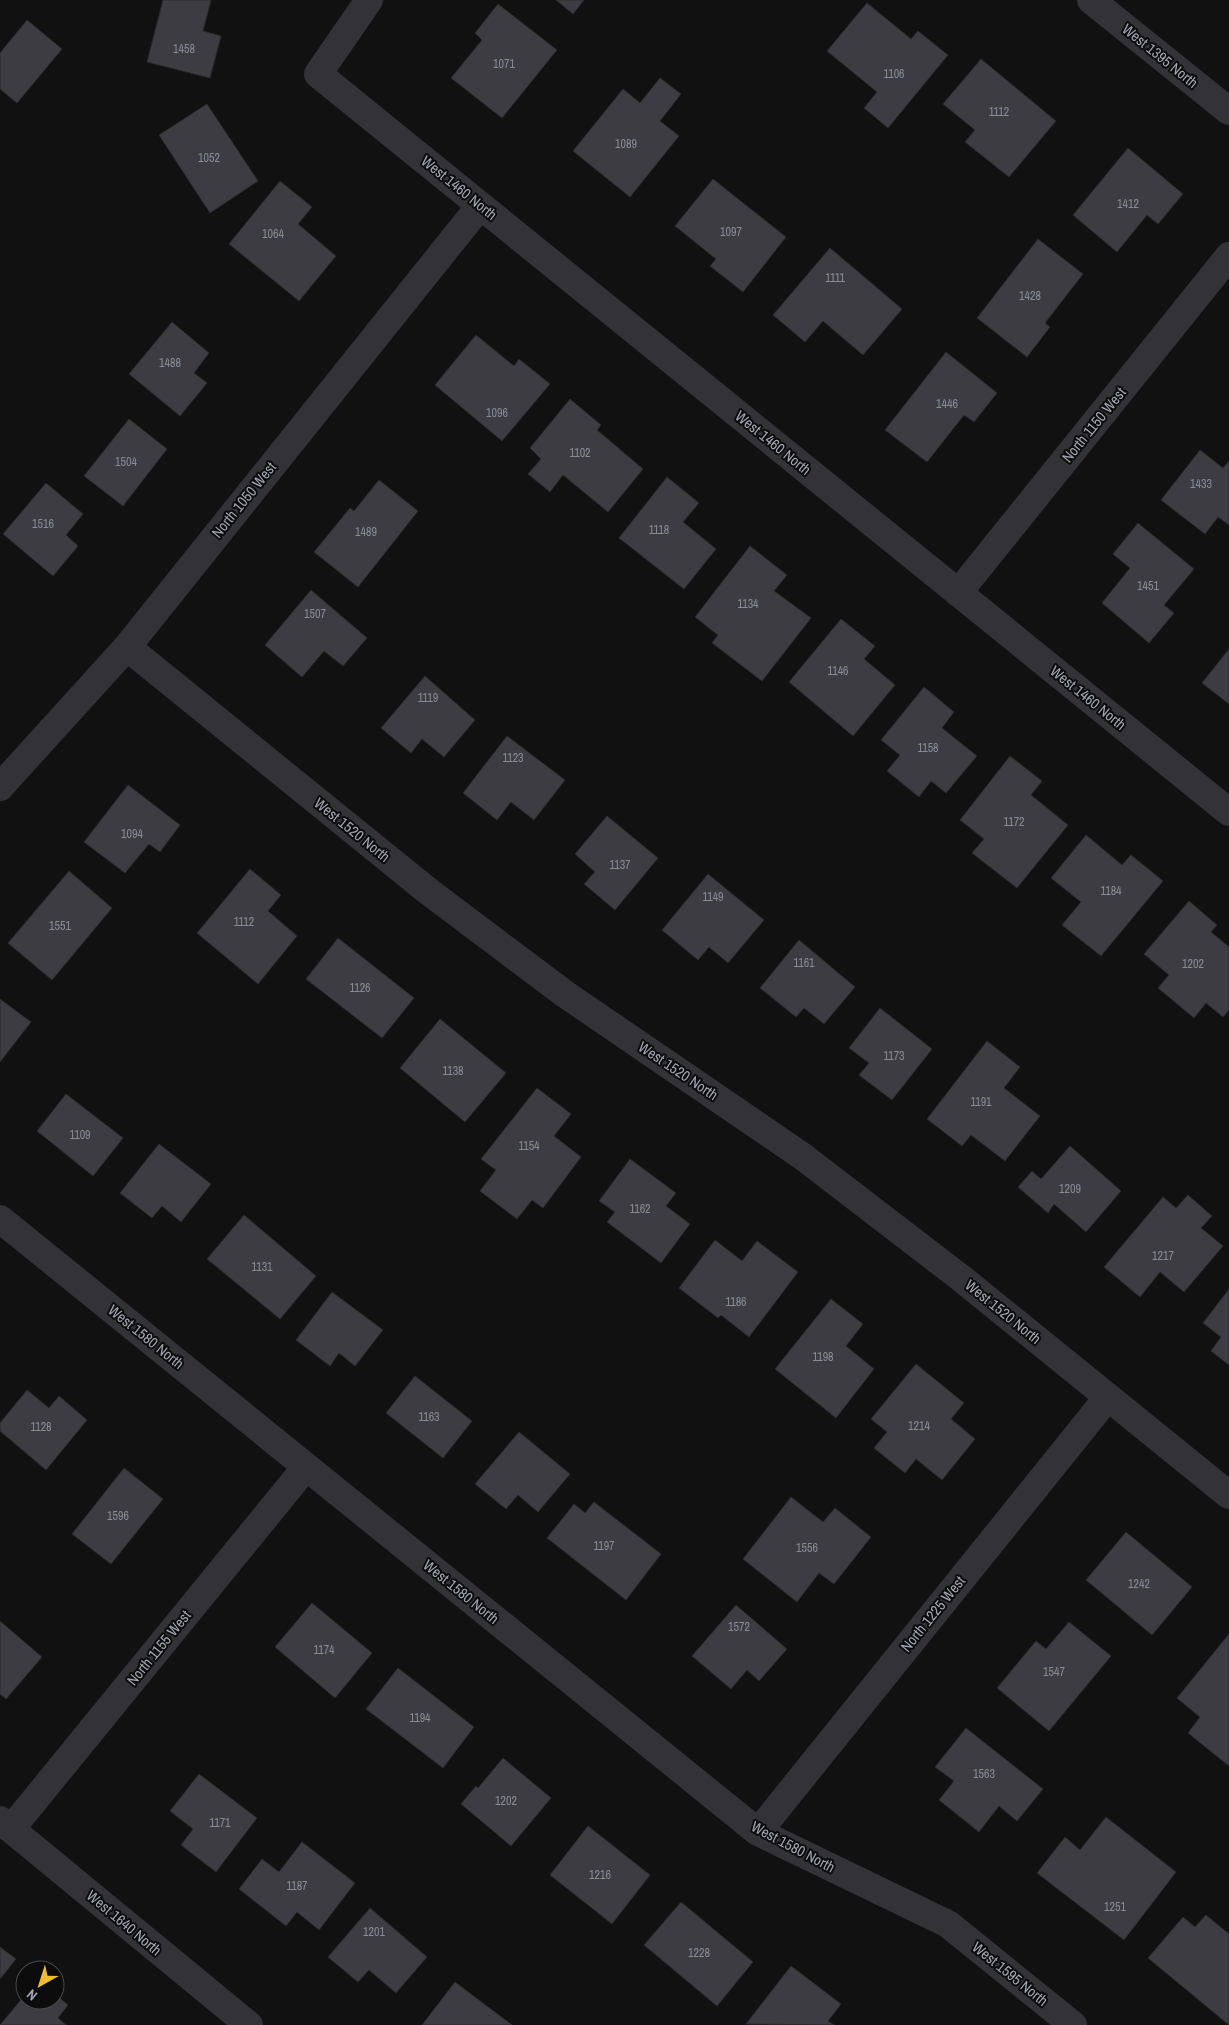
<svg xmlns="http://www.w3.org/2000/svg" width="1229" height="2025" font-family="'Archivo Narrow',sans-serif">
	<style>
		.building { fill: #3c3c42; stroke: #2b2b2e }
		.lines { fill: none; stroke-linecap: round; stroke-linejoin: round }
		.street { stroke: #323237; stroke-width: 28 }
		.labels { text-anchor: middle; stroke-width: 4; stroke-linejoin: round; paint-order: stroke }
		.number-label { font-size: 12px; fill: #888c97 }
		.street-label { font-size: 15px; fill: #a2a6b3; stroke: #0c0c0d }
	</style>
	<rect width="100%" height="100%" fill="#111112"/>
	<path class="building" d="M 163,0 L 211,0 L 203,31 L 221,36 L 210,78 L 147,62 Z
		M 556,0 L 584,0 L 573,14 Z
		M 867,3 L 911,39 L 918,31 L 948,55 L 888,128 L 864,108 L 877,92 L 827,51 Z
		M 498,4 L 557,50 L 502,118 L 451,78 L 482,40 L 475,33 Z
		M 27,20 L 62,49 L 17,103 L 0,89 L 0,53 Z
		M 981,59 L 1056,121 L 1009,177 L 965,142 L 975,130 L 943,104 Z
		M 660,78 L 681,94 L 660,121 L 679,136 L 630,197 L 573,151 L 623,89 L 640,103 Z
		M 207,104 L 258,181 L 210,213 L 159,135 Z
		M 1128,148 L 1183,194 L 1158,224 L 1147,215 L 1117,252 L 1073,215 Z
		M 713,179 L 786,237 L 743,292 L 710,266 L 716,259 L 675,226 Z
		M 280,181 L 312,207 L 298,224 L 336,256 L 299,301 L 229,244 Z
		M 1038,239 L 1083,274 L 1045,323 L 1050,327 L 1027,357 L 977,318 Z
		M 830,248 L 902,309 L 863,355 L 823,321 L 805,342 L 773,315 Z
		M 172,322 L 209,353 L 194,373 L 207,383 L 180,416 L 129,374 Z
		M 476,335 L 514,366 L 519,359 L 550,384 L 502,441 L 435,385 Z
		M 946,352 L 997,393 L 974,422 L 964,415 L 927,462 L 885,430 Z
		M 570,399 L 601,425 L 597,430 L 643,469 L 608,512 L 563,475 L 550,492 L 528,474 L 541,459 L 530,448 Z
		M 129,419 L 167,449 L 123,506 L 84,476 Z
		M 1200,450 L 1223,468 L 1229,461 L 1229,525 L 1218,517 L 1205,534 L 1161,500 Z
		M 667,477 L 699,503 L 683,522 L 716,549 L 684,589 L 619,538 Z
		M 379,480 L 418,511 L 358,587 L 314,552 L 350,508 L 354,511 Z
		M 46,483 L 83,514 L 66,535 L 78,546 L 53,576 L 3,534 Z
		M 1138,523 L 1194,569 L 1164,605 L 1174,613 L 1149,643 L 1102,603 L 1130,568 L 1113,554 Z
		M 750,546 L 787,575 L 774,591 L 811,618 L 762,681 L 712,643 L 718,635 L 695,617 Z
		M 311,590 L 367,638 L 343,666 L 324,651 L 302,677 L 265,645 Z
		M 841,619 L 875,646 L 864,659 L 895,685 L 853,736 L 789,682 Z
		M 1229,649 L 1229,704 L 1202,683 Z
		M 425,676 L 475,720 L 444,757 L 422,739 L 411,753 L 381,728 Z
		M 924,687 L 954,712 L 942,728 L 977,756 L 946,793 L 931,781 L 919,797 L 887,771 L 900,755 L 881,740 Z
		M 507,736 L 565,780 L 534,820 L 511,802 L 497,820 L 463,793 Z
		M 1010,756 L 1042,781 L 1031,795 L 1068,825 L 1017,888 L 972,853 L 984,839 L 960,820 Z
		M 128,785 L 180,825 L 160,852 L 149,844 L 125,873 L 84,842 Z
		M 607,816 L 658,858 L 615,910 L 584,884 L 595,872 L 575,854 Z
		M 1086,835 L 1122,865 L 1131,855 L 1163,881 L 1101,956 L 1062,925 L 1081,902 L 1051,878 Z
		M 250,869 L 281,895 L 268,911 L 297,936 L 258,984 L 197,933 Z
		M 69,871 L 112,908 L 52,980 L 8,943 Z
		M 708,874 L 764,920 L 728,963 L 709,947 L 698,960 L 662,930 Z
		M 1189,901 L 1217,925 L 1211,932 L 1229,947 L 1229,1010 L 1223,1017 L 1206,1003 L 1194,1018 L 1158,988 L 1169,975 L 1144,954 Z
		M 338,938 L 414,998 L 382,1038 L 306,979 Z
		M 799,940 L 855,987 L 824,1024 L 804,1008 L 796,1017 L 760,988 Z
		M 0,999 L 31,1022 L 0,1062 Z
		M 880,1008 L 932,1049 L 892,1100 L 859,1075 L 869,1063 L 849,1048 Z
		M 440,1019 L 506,1073 L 465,1122 L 400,1068 Z
		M 987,1041 L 1020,1067 L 1004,1088 L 1040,1116 L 1005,1161 L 971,1135 L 962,1146 L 927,1119 Z
		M 537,1088 L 571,1114 L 554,1136 L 581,1157 L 543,1208 L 532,1200 L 517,1219 L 480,1191 L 496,1170 L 481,1159 Z
		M 66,1094 L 123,1138 L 93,1176 L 37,1131 Z
		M 159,1144 L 211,1184 L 181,1222 L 162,1206 L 152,1218 L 120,1193 Z
		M 1070,1146 L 1121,1191 L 1086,1232 L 1054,1204 L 1048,1213 L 1018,1187 L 1032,1171 L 1041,1179 Z
		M 630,1159 L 676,1193 L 666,1206 L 690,1224 L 661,1263 L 607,1222 L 615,1212 L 599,1201 Z
		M 1188,1195 L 1212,1216 L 1201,1228 L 1223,1246 L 1184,1292 L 1160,1272 L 1140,1297 L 1104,1267 L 1163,1197 L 1176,1208 Z
		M 244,1215 L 316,1276 L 280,1319 L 207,1259 Z
		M 715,1240 L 742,1261 L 757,1241 L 798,1272 L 749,1337 L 721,1315 L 718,1318 L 679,1288 Z
		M 1229,1289 L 1229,1365 L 1211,1351 L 1221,1337 L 1203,1323 Z
		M 332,1292 L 383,1330 L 355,1366 L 339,1353 L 330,1366 L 296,1340 Z
		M 831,1299 L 863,1324 L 846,1346 L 874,1369 L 836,1418 L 775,1369 Z
		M 916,1364 L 964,1403 L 951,1419 L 975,1439 L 942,1480 L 916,1459 L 905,1473 L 874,1448 L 887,1432 L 871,1419 Z
		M 415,1376 L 472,1421 L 443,1458 L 386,1413 Z
		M 27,1390 L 49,1408 L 59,1396 L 87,1420 L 46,1470 L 0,1431 L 0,1423 Z
		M 519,1432 L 570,1474 L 538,1512 L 518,1495 L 506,1509 L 475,1484 Z
		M 124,1468 L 163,1499 L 111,1564 L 72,1534 Z
		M 791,1497 L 823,1522 L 835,1508 L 871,1537 L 834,1584 L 819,1573 L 797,1602 L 743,1559 Z
		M 594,1502 L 661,1554 L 626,1600 L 547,1538 L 574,1504 L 585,1513 Z
		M 1126,1532 L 1192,1587 L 1152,1635 L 1086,1580 Z
		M 312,1603 L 372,1653 L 335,1698 L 275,1647 Z
		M 736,1605 L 787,1649 L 759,1681 L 747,1670 L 731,1689 L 692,1656 Z
		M 0,1621 L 42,1657 L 6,1699 L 0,1694 Z
		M 1069,1622 L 1111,1656 L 1049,1731 L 997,1688 L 1036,1641 L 1046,1649 Z
		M 1229,1634 L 1229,1766 L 1188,1733 L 1200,1717 L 1177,1698 Z
		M 398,1668 L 474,1727 L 443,1768 L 366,1709 Z
		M 966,1728 L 1043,1789 L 1017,1821 L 999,1806 L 979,1832 L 939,1800 L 954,1781 L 935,1767 Z
		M 503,1758 L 551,1798 L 511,1846 L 461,1804 L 476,1786 L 478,1788 Z
		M 199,1774 L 257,1818 L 216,1872 L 181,1845 L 193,1829 L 170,1811 Z
		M 1106,1817 L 1176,1872 L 1124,1940 L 1037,1873 L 1065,1837 L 1080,1850 Z
		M 588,1826 L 650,1875 L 612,1924 L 550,1875 Z
		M 302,1842 L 355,1883 L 319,1930 L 297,1912 L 286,1926 L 239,1889 L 262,1859 L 279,1872 Z
		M 681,1902 L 753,1962 L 717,2006 L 644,1945 Z
		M 370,1908 L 427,1957 L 396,1993 L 369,1970 L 358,1982 L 328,1957 Z
		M 1206,1915 L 1229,1934 L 1229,2025 L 1148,1958 L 1183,1917 L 1195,1927 Z
		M 0,1947 L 16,1959 L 0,1979 Z
		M 791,1966 L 841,2004 L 828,2021 L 834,2025 L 746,2024 Z
		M 455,1982 L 512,2025 L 422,2025 Z
		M 55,1994 L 68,2005 L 58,2018 L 66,2025 L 0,2025 L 25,1995 L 25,2000 L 55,2000 Z"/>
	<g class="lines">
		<path class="street" d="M 369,0 L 318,74 L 1229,812
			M 1091,0 L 1229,111
			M 958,593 L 1229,256
			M 127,647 L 428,891 L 565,994 L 802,1156 L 961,1278 L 1229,1495
			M 0,787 L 127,647 L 480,206
			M 0,1219 L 758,1832 L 948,1924 L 1073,2025
			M 0,1820 L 249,2025
			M 11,1829 L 306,1467
			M 758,1832 L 1108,1397"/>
	</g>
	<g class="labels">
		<g class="number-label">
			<text x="184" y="53">1458</text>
			<text x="504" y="68">1071</text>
			<text x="894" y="78">1106</text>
			<text x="999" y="116">1112</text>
			<text x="626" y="148">1089</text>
			<text x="209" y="162">1052</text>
			<text x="1128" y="208">1412</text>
			<text x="731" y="236">1097</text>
			<text x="273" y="238">1064</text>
			<text x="835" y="282">1111</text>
			<text x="1030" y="300">1428</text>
			<text x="170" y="367">1488</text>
			<text x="947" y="408">1446</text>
			<text x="497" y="417">1096</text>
			<text x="580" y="457">1102</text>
			<text x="126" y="466">1504</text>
			<text x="1201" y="488">1433</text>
			<text x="43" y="528">1516</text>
			<text x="659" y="534">1118</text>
			<text x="366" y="536">1489</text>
			<text x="1148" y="590">1451</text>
			<text x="748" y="608">1134</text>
			<text x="315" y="618">1507</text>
			<text x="838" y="675">1146</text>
			<text x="428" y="702">1119</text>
			<text x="928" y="752">1158</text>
			<text x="513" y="762">1123</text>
			<text x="1014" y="826">1172</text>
			<text x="132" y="838">1094</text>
			<text x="620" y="869">1137</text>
			<text x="1111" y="895">1184</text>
			<text x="713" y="901">1149</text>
			<text x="244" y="926">1112</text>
			<text x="60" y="930">1551</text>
			<text x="804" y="967">1161</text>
			<text x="1193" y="968">1202</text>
			<text x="360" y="992">1126</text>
			<text x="894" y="1060">1173</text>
			<text x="453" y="1075">1138</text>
			<text x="981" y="1106">1191</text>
			<text x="80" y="1139">1109</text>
			<text x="529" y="1150">1154</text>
			<text x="1070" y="1193">1209</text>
			<text x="640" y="1213">1162</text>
			<text x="1163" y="1260">1217</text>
			<text x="262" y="1271">1131</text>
			<text x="736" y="1306">1186</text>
			<text x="823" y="1361">1198</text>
			<text x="429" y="1421">1163</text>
			<text x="919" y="1430">1214</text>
			<text x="41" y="1431">1128</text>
			<text x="118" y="1520">1596</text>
			<text x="604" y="1550">1197</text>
			<text x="807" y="1552">1556</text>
			<text x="1139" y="1588">1242</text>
			<text x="739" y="1631">1572</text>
			<text x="324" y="1654">1174</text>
			<text x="1054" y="1676">1547</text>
			<text x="420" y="1722">1194</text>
			<text x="984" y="1778">1563</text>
			<text x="506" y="1805">1202</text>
			<text x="220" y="1827">1171</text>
			<text x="600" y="1879">1216</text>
			<text x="297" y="1890">1187</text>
			<text x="1115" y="1911">1251</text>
			<text x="374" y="1936">1201</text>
			<text x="699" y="1957">1228</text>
		</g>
		<g class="street-label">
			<text transform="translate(1160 56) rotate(39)" y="5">West 1395 North</text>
			<text transform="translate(459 188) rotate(39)" y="5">West 1460 North</text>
			<text transform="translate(1094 425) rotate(-51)" y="5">North 1150 West</text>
			<text transform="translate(773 443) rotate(39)" y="5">West 1460 North</text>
			<text transform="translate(244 500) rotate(-51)" y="5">North 1050 West</text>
			<text transform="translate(1088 698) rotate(39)" y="5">West 1460 North</text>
			<text transform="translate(352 830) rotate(39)" y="5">West 1520 North</text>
			<text transform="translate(678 1071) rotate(34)" y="5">West 1520 North</text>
			<text transform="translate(1003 1312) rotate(39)" y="5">West 1520 North</text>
			<text transform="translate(146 1337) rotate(39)" y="5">West 1580 North</text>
			<text transform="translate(461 1592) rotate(39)" y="5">West 1580 North</text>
			<text transform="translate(933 1614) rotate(-51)" y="5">North 1225 West</text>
			<text transform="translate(159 1648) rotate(-51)" y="5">North 1155 West</text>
			<text transform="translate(793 1847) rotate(28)" y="5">West 1580 North</text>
			<text transform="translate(124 1923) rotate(40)" y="5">West 1640 North</text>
			<text transform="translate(1010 1974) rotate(39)" y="5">West 1595 North</text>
		</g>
	</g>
	<g transform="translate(40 1985) rotate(219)"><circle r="24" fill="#0c0c0d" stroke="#484a4f"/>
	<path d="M0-4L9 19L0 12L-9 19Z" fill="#efbd2c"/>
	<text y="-8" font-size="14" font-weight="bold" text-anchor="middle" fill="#a2a6b3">N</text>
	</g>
</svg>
